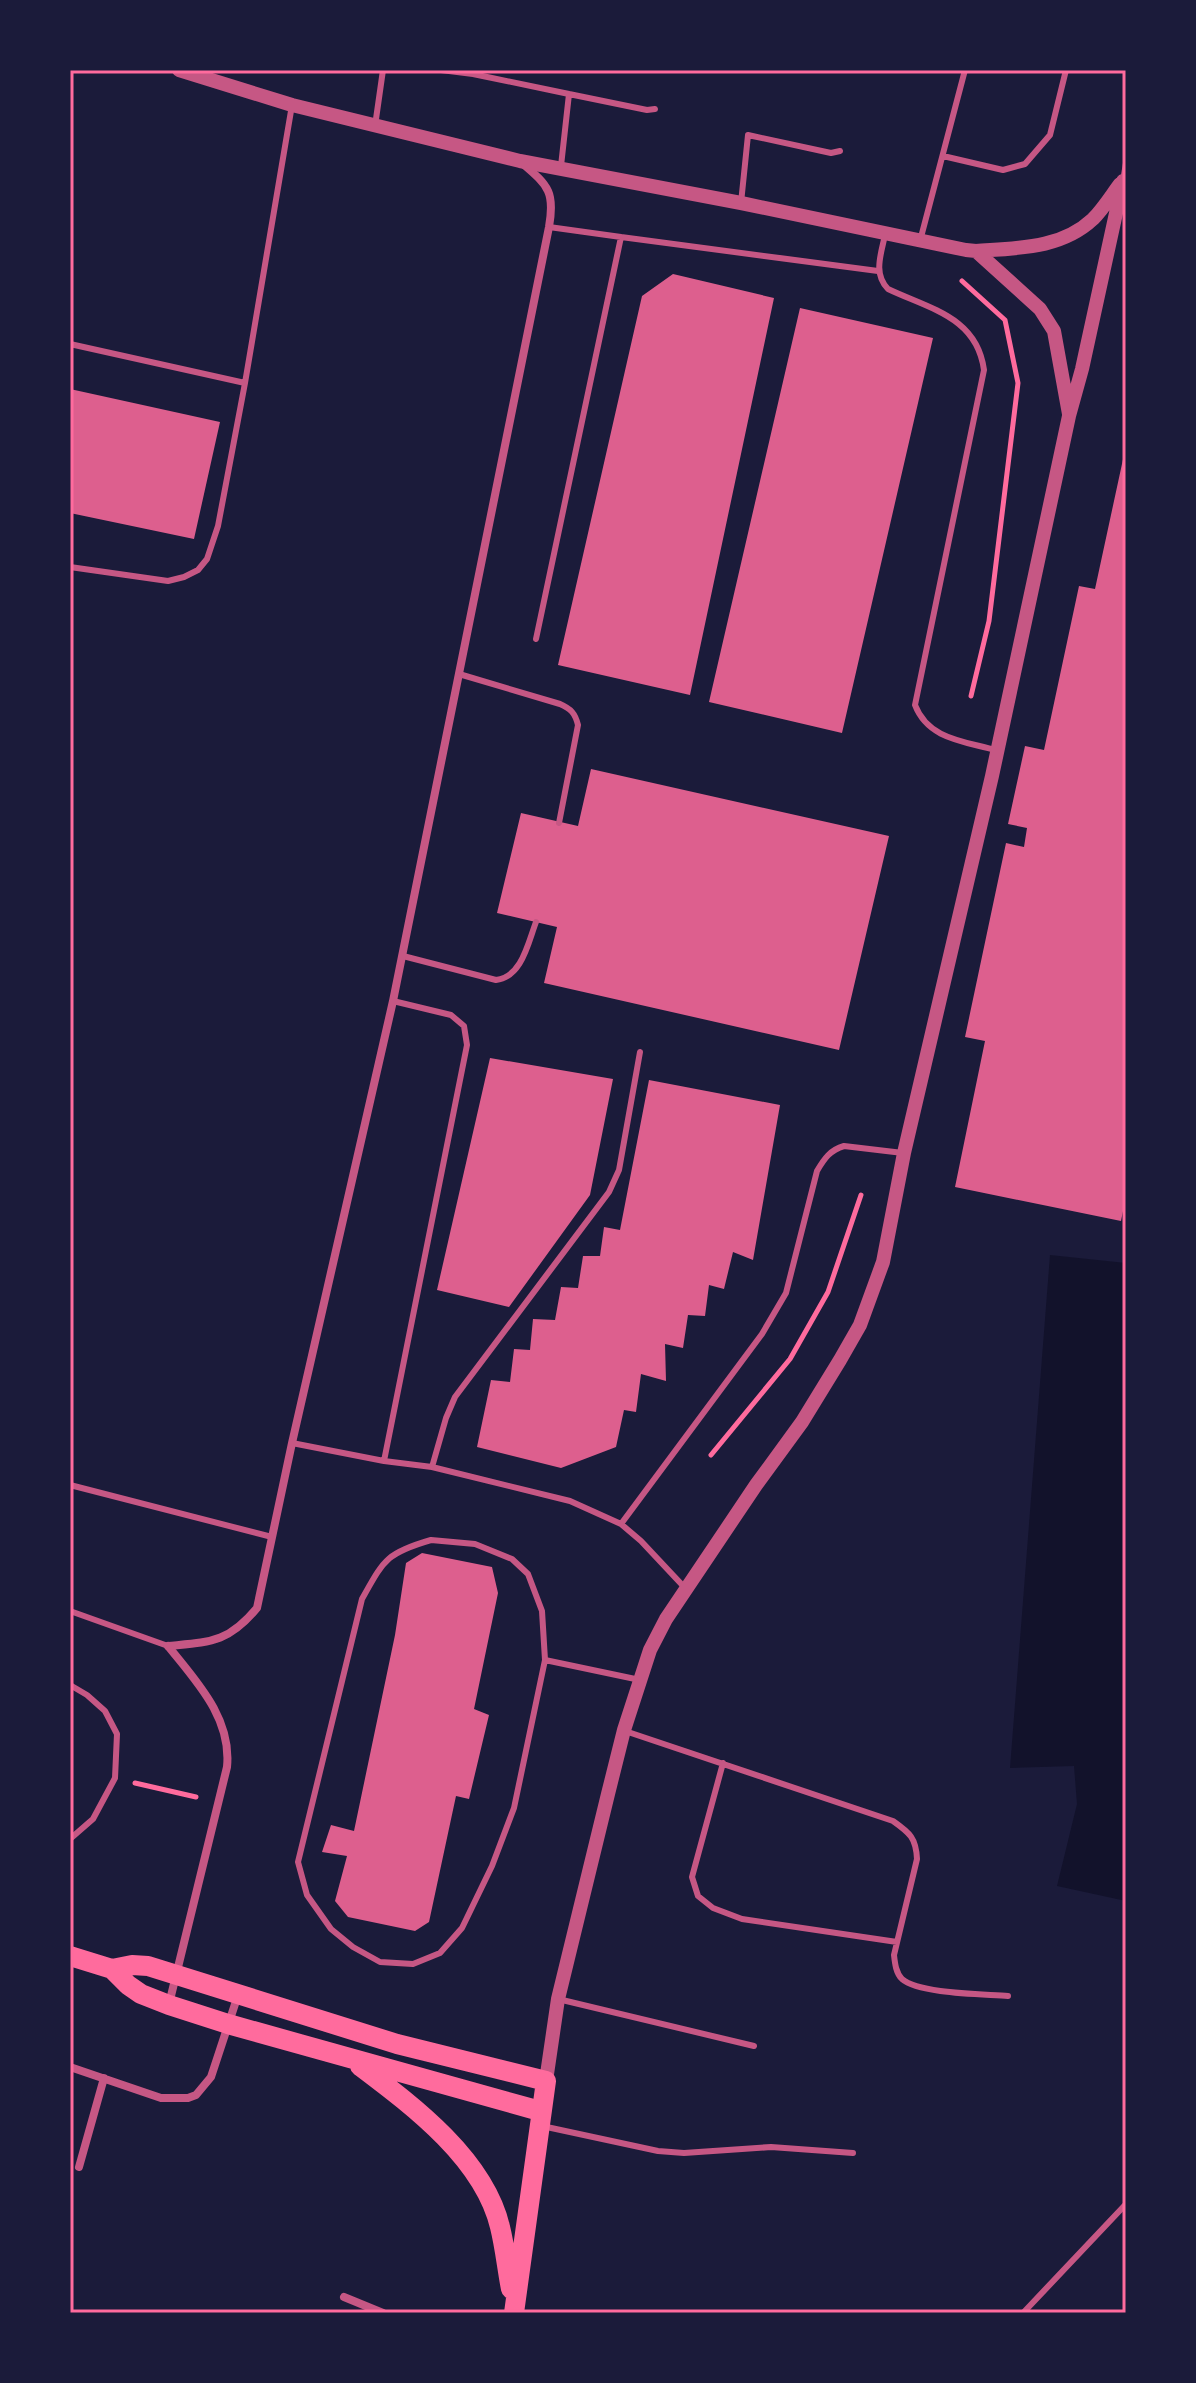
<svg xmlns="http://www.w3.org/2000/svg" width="1196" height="2383" font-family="'PT Serif',serif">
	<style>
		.water { fill: #12122b }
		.building { fill: #dd5f8e }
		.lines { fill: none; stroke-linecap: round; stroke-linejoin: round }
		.path { stroke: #ff6b9d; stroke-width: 5 }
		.service { stroke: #c65784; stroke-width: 6 }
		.minor { stroke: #c65784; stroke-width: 8 }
		.tertiary { stroke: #c65784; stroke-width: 14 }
		.primary { stroke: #ff6b9d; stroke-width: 20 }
		.neatline { fill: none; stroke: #ff6b9d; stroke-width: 3 }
	</style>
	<rect width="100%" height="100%" fill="#1b1b3a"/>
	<path class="water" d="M 1050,1255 L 1126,1263 L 1126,1901 L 1057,1886 L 1077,1804 L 1074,1766 L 1010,1768 Z"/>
	<path class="building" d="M 673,274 L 774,298 L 690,695 L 558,665 L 642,296 Z
		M 800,308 L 933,338 L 842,733 L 709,702 Z
		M 70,389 L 220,422 L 194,539 L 70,513 Z
		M 1125,450 L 1126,1196 L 1121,1221 L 955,1187 L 985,1041 L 965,1037 L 1006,843 L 1024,847 L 1027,828 L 1008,824 L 1025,746 L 1044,750 L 1079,586 L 1095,589 Z
		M 591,769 L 889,836 L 839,1050 L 544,983 L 557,927 L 497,913 L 521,813 L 578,826 Z
		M 490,1058 L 613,1079 L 590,1195 L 509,1307 L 437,1290 Z
		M 649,1080 L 780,1105 L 753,1260 L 733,1252 L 724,1289 L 709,1285 L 705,1316 L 688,1315 L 683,1348 L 665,1344 L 666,1381 L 641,1374 L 636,1412 L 624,1410 L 616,1447 L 561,1468 L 477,1447 L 491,1380 L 510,1382 L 514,1349 L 530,1350 L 533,1319 L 555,1320 L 561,1287 L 578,1288 L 583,1256 L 600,1256 L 604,1227 L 620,1230 Z
		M 422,1553 L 492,1567 L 498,1593 L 474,1709 L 489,1715 L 469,1799 L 456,1796 L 429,1922 L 415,1931 L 348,1917 L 335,1901 L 347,1856 L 322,1852 L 331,1825 L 354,1831 L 395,1635 L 406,1563 Z"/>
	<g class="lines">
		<path class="path" d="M 962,281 L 1005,320 L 1018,383 L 989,621 L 971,696
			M 711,1455 L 790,1359 L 828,1292 L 861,1195
			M 135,1783 L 196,1797"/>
		<path class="service" d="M 441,70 L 473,74 L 569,94
			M 375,126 L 383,70
			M 943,156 L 1003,170 L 1025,164 L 1050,135 L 1066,70
			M 561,166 L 569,94 L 647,110 L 655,109
			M 1123,181 L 1126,163
			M 741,203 L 748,135 L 831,153 L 840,151
			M 549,227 L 621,237
			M 885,235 C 881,254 873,274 888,289 C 930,309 977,317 984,370 L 915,705 C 928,739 963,741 995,750
			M 920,241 L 965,70
			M 70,344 L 245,383
			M 70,567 L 168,581 L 184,577 L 198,570 L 207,559 L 218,526 L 245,383 L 292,105
			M 536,639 L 621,237 L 878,271
			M 459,674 L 560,704 C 571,709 575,713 578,725 L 559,823
			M 403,956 L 496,980 C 522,977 528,943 536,922
			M 292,1443 L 384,1461 L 432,1467 L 570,1501 L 621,1524 L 641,1541 L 686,1589
			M 384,1461 L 467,1045 L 464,1026 L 451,1015 L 393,1001
			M 432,1467 L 446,1418 L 455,1397 L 609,1192 L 619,1170 L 640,1052
			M 70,1485 L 272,1537
			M 621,1524 L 762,1334 L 786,1293 L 817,1171 C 824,1159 830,1150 844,1146 L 903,1153
			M 431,1540 L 475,1544 L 512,1559 L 528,1574 L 542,1611 L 545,1660 L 514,1808 L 492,1866 L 462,1928 L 440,1953 L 413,1964 L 380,1962 L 353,1947 L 331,1929 L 307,1895 L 298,1862 L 362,1599 C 384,1560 386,1553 431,1540 Z
			M 70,1611 L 168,1646
			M 545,1660 L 640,1680
			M 70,1685 L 87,1695 L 105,1711 L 117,1734 L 115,1778 L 93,1819 L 70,1839
			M 625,1731 L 893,1821 C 910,1833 916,1838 917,1859 L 894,1955 C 895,1964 896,1973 902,1979 C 919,1994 984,1994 1008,1996
			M 723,1763 L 692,1877 L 698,1896 L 713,1908 L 742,1919 L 897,1942
			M 558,1999 L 754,2046
			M 542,2126 L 658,2151 L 684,2153 L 771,2147 L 853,2153
			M 1023,2313 L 1126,2204"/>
		<path class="minor" d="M 168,1646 C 210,1642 228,1643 257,1608 L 292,1443 L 393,1001 L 549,227 C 555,193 549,186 523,164
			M 168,1646 C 196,1681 232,1718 227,1767 L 169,2004
			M 70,2067 L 161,2098 L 188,2098 L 196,2095 L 211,2077 L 238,1995
			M 79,2167 L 104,2078
			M 344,2297 L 383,2313"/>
		<path class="tertiary" d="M 179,70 L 292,105 L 520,161 L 741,203 L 966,250 L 976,251 C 1018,248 1061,249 1093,219 C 1103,209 1111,196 1120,184
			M 976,251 L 1040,309 L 1054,331 L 1069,414
			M 546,2081 L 558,1999 L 608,1794 L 624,1730 L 650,1650 L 666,1619 L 756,1485 L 802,1422 L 840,1360 L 860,1325 L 883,1262 L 904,1153 L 992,776 L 1069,416 L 1082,369 L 1123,181"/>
		<path class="primary" d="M 70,1956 L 112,1969 L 128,1985 L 141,1994 L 169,2005 L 228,2024 L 540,2111
			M 112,1969 L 132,1965 L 148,1966 L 397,2044 L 546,2081 L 514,2313
			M 360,2066 C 413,2106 484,2159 500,2227 C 505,2247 507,2268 511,2289"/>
	</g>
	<rect width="1196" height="2383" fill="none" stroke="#1b1b3a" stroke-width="144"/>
	<rect x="72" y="72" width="1052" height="2239" class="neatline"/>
</svg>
